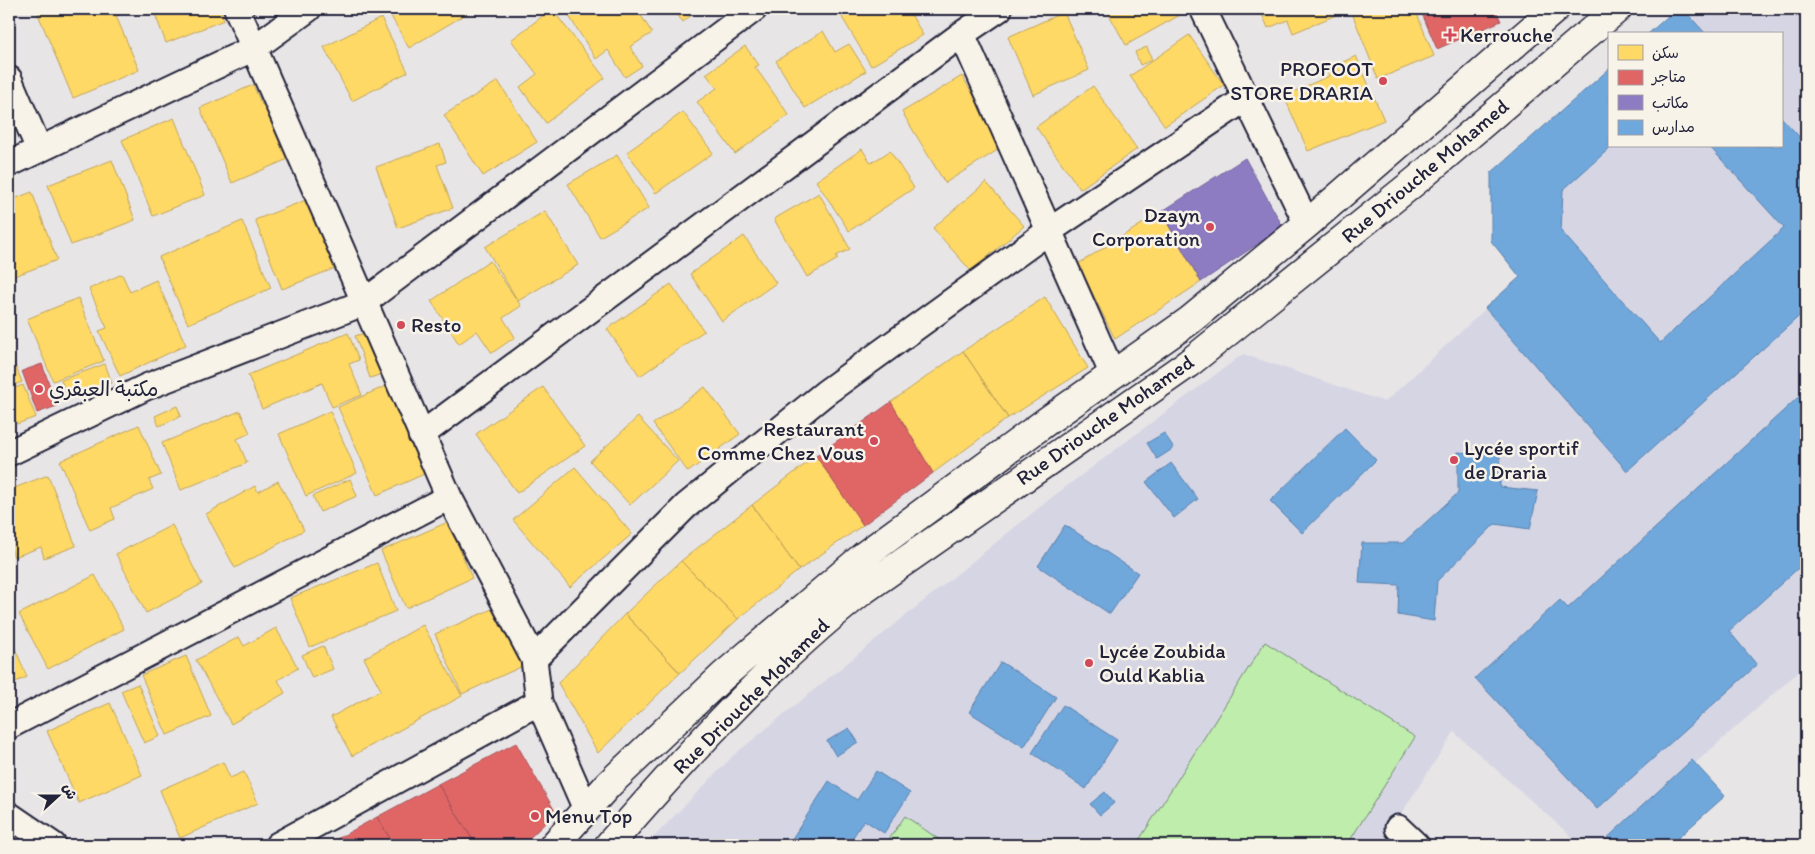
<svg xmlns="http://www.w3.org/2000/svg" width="1815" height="854" font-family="Itim,'Playpen Sans Arabic',sans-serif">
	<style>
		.built { fill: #d6d5e4 }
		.green { fill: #bfedab; stroke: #708873 }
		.homes { fill: #ffd966; stroke: #bda259 }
		.shops { fill: #e06666; stroke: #a75259 }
		.offices { fill: #8e7cc3; stroke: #6e619a }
		.schools { fill: #6fa8dc; stroke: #5880ac }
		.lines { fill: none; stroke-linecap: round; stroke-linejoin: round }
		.minor-casing { stroke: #22223b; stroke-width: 29 }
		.primary-casing { stroke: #22223b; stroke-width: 31 }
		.minor { stroke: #f7f3e8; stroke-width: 25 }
		.primary { stroke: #f7f3e8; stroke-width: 28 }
		.poi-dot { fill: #d1495b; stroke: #f7f3e8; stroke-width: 2 }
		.labels { text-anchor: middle; stroke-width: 5; stroke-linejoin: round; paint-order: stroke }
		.poi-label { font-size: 21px; fill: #22223b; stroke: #f7f3e8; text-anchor: start }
		.street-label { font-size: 21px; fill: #22223b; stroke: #f7f3e8 }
	</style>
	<rect width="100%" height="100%" fill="#e8e5e6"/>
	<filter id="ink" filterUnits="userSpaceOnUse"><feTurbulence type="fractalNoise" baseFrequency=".02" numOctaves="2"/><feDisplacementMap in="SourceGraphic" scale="10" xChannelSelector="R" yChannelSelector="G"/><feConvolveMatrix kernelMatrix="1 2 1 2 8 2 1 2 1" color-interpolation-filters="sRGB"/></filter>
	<g filter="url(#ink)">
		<path class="built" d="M 1676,9 L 1802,9 L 1806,13 L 1806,665 L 1603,845 L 1581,845 L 1454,732 L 1381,845 L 646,845 L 735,754 L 1051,498 L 1243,354 L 1385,402 L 1520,277 L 1491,241 L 1491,173 L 1609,69 L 1609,146 L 1781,146 L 1781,34 L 1648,34 Z"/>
		<path class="green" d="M 1265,642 L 1415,737 L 1347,845 L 1136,845 Z
			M 905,816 L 947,845 L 885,845 Z"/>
		<path class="homes" d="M 51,9 L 123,9 L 125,13 L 116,16 L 139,70 L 73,98 L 38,14 Z
			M 153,9 L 220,9 L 224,20 L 166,43 Z
			M 387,9 L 463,9 L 466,14 L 409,48 Z
			M 552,9 L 605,78 L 546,123 L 520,87 L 537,74 L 511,40 Z
			M 573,9 L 637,9 L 652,33 L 630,47 L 642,66 L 625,77 L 608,50 L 596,59 L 567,13 Z
			M 673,9 L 699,9 L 683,22 Z
			M 837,9 L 908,9 L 923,35 L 871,66 Z
			M 1106,9 L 1191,9 L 1126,45 Z
			M 1260,9 L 1333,9 L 1336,15 L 1293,33 L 1288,20 L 1268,28 Z
			M 1361,9 L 1415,9 L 1434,56 L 1378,79 L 1352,13 Z
			M 1064,12 L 1089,70 L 1033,95 L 1008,37 Z
			M 381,18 L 408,72 L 352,101 L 324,47 Z
			M 823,31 L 835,52 L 849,44 L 866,71 L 805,108 L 776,61 Z
			M 1189,35 L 1224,85 L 1165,126 L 1130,76 Z
			M 745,46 L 759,65 L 755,67 L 789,115 L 735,154 L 697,102 L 717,88 L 706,74 Z
			M 1147,47 L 1152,60 L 1140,65 L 1135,52 Z
			M 1356,56 L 1384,120 L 1308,151 L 1284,96 L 1329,76 L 1326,70 Z
			M 962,76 L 1004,146 L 945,183 L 902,112 Z
			M 498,81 L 537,142 L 483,176 L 444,115 Z
			M 253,85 L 262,105 L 272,100 L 295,156 L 232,183 L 200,108 Z
			M 1093,86 L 1137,149 L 1080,189 L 1036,127 Z
			M 683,112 L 713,153 L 656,193 L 627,152 Z
			M 174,118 L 205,195 L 153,216 L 122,140 Z
			M 440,144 L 446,162 L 437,165 L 453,208 L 398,228 L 376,167 Z
			M 862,149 L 871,163 L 890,151 L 914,188 L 849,231 L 816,181 Z
			M 617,155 L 649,208 L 600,237 L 568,184 Z
			M 112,160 L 135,220 L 71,245 L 48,185 Z
			M 986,182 L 1024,226 L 971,271 L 933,228 Z
			M 32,192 L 57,260 L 9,278 L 9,201 Z
			M 819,193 L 850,249 L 836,256 L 838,259 L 807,277 L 774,219 Z
			M 316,196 L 343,265 L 282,289 L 255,220 Z
			M 545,211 L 578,265 L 518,301 L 485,247 Z
			M 1161,212 L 1201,282 L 1115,339 L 1078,264 Z
			M 242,221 L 271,288 L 188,324 L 159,257 Z
			M 744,236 L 776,283 L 722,321 L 690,274 Z
			M 490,261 L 521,306 L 503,318 L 515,337 L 492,353 L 477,331 L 459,344 L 431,301 Z
			M 122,274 L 130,292 L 156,280 L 186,345 L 120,376 L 99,331 L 107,328 L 89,289 Z
			M 671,284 L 704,331 L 640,376 L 607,329 Z
			M 1045,297 L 1088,368 L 1008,418 L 963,351 Z
			M 78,298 L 104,361 L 53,381 L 27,319 Z
			M 373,330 L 388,372 L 370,378 L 355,336 Z
			M 348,333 L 359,360 L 349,364 L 362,395 L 332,407 L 322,383 L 262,409 L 248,375 Z
			M 9,351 L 22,382 L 9,387 Z
			M 963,351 L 1008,418 L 933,473 L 891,402 Z
			M 105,364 L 112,383 L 68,399 L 61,380 Z
			M 23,385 L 36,417 L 17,424 L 9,403 L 9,390 Z
			M 386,386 L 416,453 L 422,450 L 431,471 L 377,495 L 338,407 Z
			M 543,387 L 585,446 L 517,493 L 476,434 Z
			M 705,387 L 740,434 L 688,472 L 653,424 Z
			M 177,406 L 181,416 L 159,426 L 155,416 Z
			M 240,411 L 250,433 L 237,439 L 247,463 L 181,490 L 162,443 Z
			M 330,411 L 357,473 L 306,496 L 279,434 Z
			M 638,417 L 678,461 L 630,505 L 590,461 Z
			M 139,425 L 161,475 L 149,480 L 153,489 L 111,508 L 115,519 L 90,530 L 60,461 Z
			M 816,456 L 863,525 L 799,570 L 752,505 Z
			M 575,467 L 632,534 L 570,587 L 513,520 Z
			M 48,475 L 76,546 L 44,558 L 41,547 L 14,557 L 9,543 L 9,490 Z
			M 350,479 L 357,496 L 320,512 L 313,496 Z
			M 278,481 L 304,530 L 235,568 L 206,514 L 255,486 L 258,492 Z
			M 752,505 L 799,570 L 738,619 L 681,561 Z
			M 448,522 L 472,578 L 406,608 L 381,551 Z
			M 172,525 L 202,584 L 146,613 L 116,554 Z
			M 681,561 L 738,619 L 680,673 L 625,614 Z
			M 377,563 L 396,611 L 310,647 L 290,598 Z
			M 95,575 L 124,629 L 48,669 L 19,614 Z
			M 499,606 L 525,665 L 462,694 L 435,634 Z
			M 625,614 L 680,673 L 598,753 L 558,683 Z
			M 423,625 L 462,696 L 352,756 L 331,717 L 381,690 L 364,658 Z
			M 276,628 L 298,668 L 278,680 L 285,693 L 231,724 L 196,660 L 239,637 L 244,646 Z
			M 9,634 L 27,677 L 9,685 Z
			M 323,646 L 333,669 L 312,678 L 302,655 Z
			M 186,656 L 211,716 L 167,735 L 141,675 Z
			M 138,684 L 160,736 L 144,743 L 121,691 Z
			M 110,703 L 142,775 L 79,803 L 47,731 Z
			M 223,762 L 230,778 L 244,772 L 258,803 L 180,838 L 160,790 Z"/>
		<path class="shops" d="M 1424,9 L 1495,9 L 1501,21 L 1437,49 L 1423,16 L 1427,14 Z
			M 42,364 L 57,406 L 37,413 L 22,371 Z
			M 891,402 L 933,473 L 863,525 L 816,456 Z
			M 516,743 L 556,813 L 522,845 L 476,845 L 438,784 Z
			M 438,784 L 476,845 L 394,845 L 377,817 Z
			M 377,817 L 394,845 L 326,845 Z"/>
		<path class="offices" d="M 1245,158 L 1283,227 L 1201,282 L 1161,212 Z"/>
		<path class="schools" d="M 1676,9 L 1683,9 L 1706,34 L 1648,34 Z
			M 1609,69 L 1609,146 L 1612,146 L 1563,190 L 1561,231 L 1660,343 L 1784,228 L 1709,146 L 1781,146 L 1781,117 L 1806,144 L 1806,310 L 1627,471 L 1485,308 L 1520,277 L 1491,241 L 1491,173 Z
			M 1806,390 L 1806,561 L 1729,631 L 1757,665 L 1597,809 L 1475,678 L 1560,600 L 1568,608 Z
			M 1345,428 L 1376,460 L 1302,533 L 1270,501 Z
			M 1164,433 L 1174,448 L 1157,459 L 1147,443 Z
			M 1458,452 L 1500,455 L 1500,487 L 1538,491 L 1530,529 L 1495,524 L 1437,581 L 1434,621 L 1398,615 L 1399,585 L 1359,583 L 1362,543 L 1403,543 L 1458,493 Z
			M 1171,463 L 1198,499 L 1174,518 L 1146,482 Z
			M 1065,525 L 1138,573 L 1110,614 L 1038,566 Z
			M 1001,662 L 1056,697 L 1024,747 L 969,712 Z
			M 1063,705 L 1117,740 L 1086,789 L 1032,753 Z
			M 849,728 L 858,742 L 836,756 L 827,741 Z
			M 1692,760 L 1725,796 L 1670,845 L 1606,845 L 1603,842 Z
			M 876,771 L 910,793 L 884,833 L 864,820 L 848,845 L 788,845 L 829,781 L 857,800 Z
			M 1105,792 L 1114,803 L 1100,815 L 1090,804 Z"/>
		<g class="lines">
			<g class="minor-casing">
				<path id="minor" d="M 237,9 L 449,497 L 534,659 L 539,702 L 585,807
					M 1203,9 L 1307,224
					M 962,34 L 1113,375
					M 9,79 L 39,149
					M 9,164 L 254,48 L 308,9
					M 421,435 L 962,34 L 999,9
					M 9,453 L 146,387 L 363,303 L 754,9
					M 534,659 L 686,506 L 825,393 L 1049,231 L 1245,99
					M 9,726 L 449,497
					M 9,815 L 53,845
					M 1398,828 L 1416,845
					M 278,845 L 539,702"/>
			</g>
			<g class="primary-casing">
				<path id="primary" d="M 554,845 L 609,784 L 724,675 L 865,555 L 1047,421 L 1189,321 L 1307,224 L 1555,9
					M 609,845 C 687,755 768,666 862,591 L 1189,363 L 1418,179 L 1617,9"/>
			</g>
			<use href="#minor" class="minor"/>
			<use href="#primary" class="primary"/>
		</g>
	</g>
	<g class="poi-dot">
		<path d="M1447.5 27.5h5v5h5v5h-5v5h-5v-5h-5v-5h5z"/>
		<circle cx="1383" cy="81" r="5"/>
		<circle cx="1210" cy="227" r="5"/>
		<circle cx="401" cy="325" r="5"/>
		<circle cx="39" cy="389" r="5"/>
		<circle cx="874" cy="441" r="5"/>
		<circle cx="1454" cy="460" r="5"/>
		<circle cx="1089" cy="663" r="5"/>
		<circle cx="535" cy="816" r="5"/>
	</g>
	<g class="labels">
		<g class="poi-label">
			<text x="1460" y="42">Kerrouche</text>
			<text x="1373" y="76" text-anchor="end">PROFOOT<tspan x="1373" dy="24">STORE DRARIA</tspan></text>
			<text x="1200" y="222" text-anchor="end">Dzayn<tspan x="1200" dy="24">Corporation</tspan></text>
			<text x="411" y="332">Resto</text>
			<text x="49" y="396">مكتبة العبقري</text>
			<text x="864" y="436" text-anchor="end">Restaurant<tspan x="864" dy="24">Comme Chez Vous</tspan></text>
			<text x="1464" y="455">Lycée sportif<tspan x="1464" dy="24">de Draria</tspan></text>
			<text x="1099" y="658">Lycée Zoubida<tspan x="1099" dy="24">Ould Kablia</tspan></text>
			<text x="545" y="823">Menu Top</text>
		</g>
		<g class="street-label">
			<text transform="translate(1425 171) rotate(-40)" y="7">Rue Driouche Mohamed</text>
			<text transform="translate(1105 420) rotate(-35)" y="7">Rue Driouche Mohamed</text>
			<text transform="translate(751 696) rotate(-45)" y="7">Rue Driouche Mohamed</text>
		</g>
	</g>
	<rect width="1815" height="854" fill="none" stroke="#f7f3e8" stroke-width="30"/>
	<rect x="15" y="15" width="1785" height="824" fill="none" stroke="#22223b" stroke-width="2" filter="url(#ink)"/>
	<rect x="1608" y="32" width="175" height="115" fill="#f7f3e8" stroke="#a29fa3"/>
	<rect x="1618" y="45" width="25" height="15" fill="#ffd966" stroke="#a29fa3"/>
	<text x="1652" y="58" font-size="15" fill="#22223b">سكن</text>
	<rect x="1618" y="70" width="25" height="15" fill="#e06666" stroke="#a29fa3"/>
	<text x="1652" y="82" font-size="15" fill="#22223b">متاجر</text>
	<rect x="1618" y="95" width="25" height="15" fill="#8e7cc3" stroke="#a29fa3"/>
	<text x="1652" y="108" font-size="15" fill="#22223b">مكاتب</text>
	<rect x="1618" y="120" width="25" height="15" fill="#6fa8dc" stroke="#a29fa3"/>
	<text x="1652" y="132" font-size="15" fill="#22223b">مدارس</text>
	<g transform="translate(58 796) rotate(69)" stroke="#f7f3e8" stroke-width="4" paint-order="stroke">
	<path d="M0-4L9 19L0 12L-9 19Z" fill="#22223b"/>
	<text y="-8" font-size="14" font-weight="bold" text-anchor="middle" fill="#22223b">ش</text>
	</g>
</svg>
